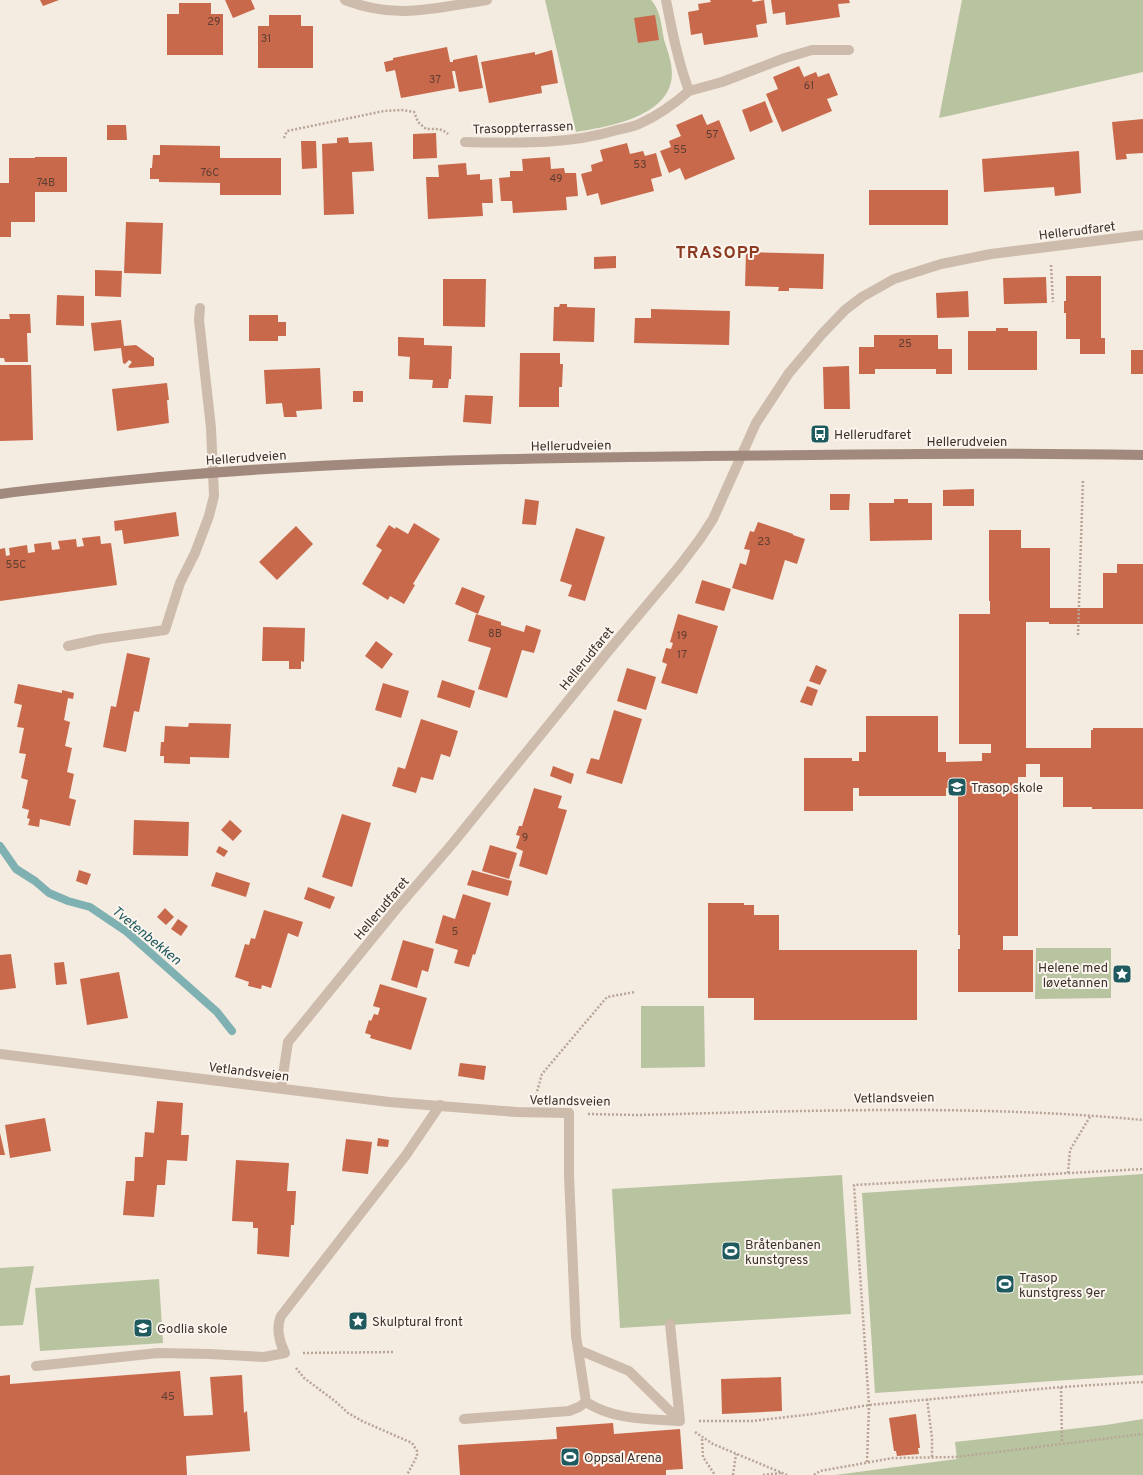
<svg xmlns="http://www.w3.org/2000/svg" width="1143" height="1475" font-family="Overpass,sans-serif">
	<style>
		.green { fill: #b8c4a0 }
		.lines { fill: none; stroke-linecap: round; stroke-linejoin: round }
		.stream { stroke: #7fb0b2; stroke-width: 8 }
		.building { fill: #c8694b }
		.path { stroke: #b9a596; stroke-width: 2.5; stroke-dasharray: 2 2; stroke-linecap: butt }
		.lane { stroke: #cdbbac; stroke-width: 10 }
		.street { stroke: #cdbbac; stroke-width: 10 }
		.secondary { stroke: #a18a7d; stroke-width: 10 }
		.labels { text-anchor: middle; stroke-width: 4; stroke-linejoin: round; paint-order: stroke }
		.number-label { font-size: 11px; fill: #5e3e33 }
		.street-label { font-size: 13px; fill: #3b302b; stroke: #fbf5ee }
		.poi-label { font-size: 13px; fill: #3b302b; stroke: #fbf5ee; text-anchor: start }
		.water-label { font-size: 14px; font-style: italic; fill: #1f5a5e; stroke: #fbf5ee }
		.district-label { font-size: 17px; font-weight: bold; letter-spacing: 1px; fill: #8c3b22; stroke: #fbf5ee }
	</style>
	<rect width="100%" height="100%" fill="#f4ebe1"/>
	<path class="green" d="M 545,0 L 651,0 C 662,12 661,28 665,43 C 669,55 674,69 671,82 C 663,118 606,127 576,132 Z
		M 962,0 L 1143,0 L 1143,72 L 939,118 Z
		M 1036,948 L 1111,948 L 1111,998 L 1035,999 Z
		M 641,1006 L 704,1006 L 705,1067 L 641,1068 Z
		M 1143,1174 L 1143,1375 L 875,1393 L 862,1193 Z
		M 842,1175 L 851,1314 L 620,1328 L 612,1189 Z
		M 34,1266 L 23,1325 L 0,1326 L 0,1268 Z
		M 159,1279 L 163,1343 L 40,1351 L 35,1288 Z
		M 1143,1419 L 1143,1475 L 835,1475 L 957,1459 L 955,1442 L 1106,1425 Z"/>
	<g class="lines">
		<path class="stream" d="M 0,846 L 16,869 L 35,881 L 49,893 L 68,901 L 90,907 L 127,932 L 217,1012 L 232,1031"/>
	</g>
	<path class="building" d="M 40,0 L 59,0 L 43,6 Z
		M 225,0 L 251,0 L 255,9 L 233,18 Z
		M 710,0 L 752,0 L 753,2 L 764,0 L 767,23 L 756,25 L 758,37 L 704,45 L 702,33 L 691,35 L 688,12 L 699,10 L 698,4 L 711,2 Z
		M 771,0 L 849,0 L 850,3 L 838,4 L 840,17 L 786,25 L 785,12 L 773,14 Z
		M 179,3 L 211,3 L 211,14 L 223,14 L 223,55 L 167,55 L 167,14 L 179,14 Z
		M 269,15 L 301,15 L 301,26 L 313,26 L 313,68 L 258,68 L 258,26 L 269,26 Z
		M 655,15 L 659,40 L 638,43 L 634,18 Z
		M 447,47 L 450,62 L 453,62 L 453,60 L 477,55 L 483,88 L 459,92 L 455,71 L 452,71 L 455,88 L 401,98 L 395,70 L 386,72 L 384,62 L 393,60 L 393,58 Z
		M 552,50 L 558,83 L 541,86 L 542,93 L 489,103 L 481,62 L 535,52 L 535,55 Z
		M 799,66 L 804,77 L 816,72 L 818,77 L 829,73 L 838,95 L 827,99 L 832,111 L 782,132 L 766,94 L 778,89 L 773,77 Z
		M 765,101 L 773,122 L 750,132 L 742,110 Z
		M 702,114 L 707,125 L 719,120 L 735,159 L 685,180 L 680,168 L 669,173 L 660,151 L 671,147 L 669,141 L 681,136 L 676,125 Z
		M 1143,119 L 1143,153 L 1126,154 L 1127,159 L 1116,160 L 1112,122 Z
		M 107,125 L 126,125 L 127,140 L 107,140 Z
		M 436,133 L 437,158 L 413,159 L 413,134 Z
		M 348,137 L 349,143 L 372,142 L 374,171 L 352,172 L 354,214 L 324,215 L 322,144 L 337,143 L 337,138 Z
		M 301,141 L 316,141 L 317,168 L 302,169 Z
		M 627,143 L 630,154 L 643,151 L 645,156 L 656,153 L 662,176 L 651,179 L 654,191 L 601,205 L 598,193 L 587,196 L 581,174 L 592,171 L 591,165 L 603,161 L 600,150 Z
		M 160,145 L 220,146 L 220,158 L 281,158 L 281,195 L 220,195 L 220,183 L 159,182 L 159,179 L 150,179 L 150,168 L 152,168 L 153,155 L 160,155 Z
		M 1079,151 L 1081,193 L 1055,196 L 1054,187 L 984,192 L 982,159 Z
		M 35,157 L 67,157 L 67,192 L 35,192 L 35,222 L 11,222 L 11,237 L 0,237 L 0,183 L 9,183 L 9,158 L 35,158 Z
		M 550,157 L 551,169 L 564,168 L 565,173 L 576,173 L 578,196 L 566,197 L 567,210 L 513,213 L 512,201 L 501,201 L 499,178 L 510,177 L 510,171 L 523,171 L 522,159 Z
		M 466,163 L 467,175 L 480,174 L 480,180 L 492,179 L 493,203 L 482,203 L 483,216 L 428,219 L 426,177 L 439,177 L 438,165 Z
		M 869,190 L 948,190 L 948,225 L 869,225 Z
		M 126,222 L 163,223 L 161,274 L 124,273 Z
		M 746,252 L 824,254 L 823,289 L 789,288 L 789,291 L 778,291 L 779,287 L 745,286 Z
		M 616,256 L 616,268 L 594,269 L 594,257 Z
		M 95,270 L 122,271 L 121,297 L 95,296 Z
		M 1066,276 L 1101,276 L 1101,338 L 1105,338 L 1105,354 L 1080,354 L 1080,339 L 1066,339 L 1066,313 L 1064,313 L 1064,301 L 1066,301 Z
		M 1046,277 L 1047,303 L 1004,304 L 1003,278 Z
		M 443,279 L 486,279 L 485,327 L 443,326 Z
		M 968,291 L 969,317 L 937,318 L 936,293 Z
		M 57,295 L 84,296 L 84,326 L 56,325 Z
		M 560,304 L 567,304 L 567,307 L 595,308 L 594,342 L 553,341 L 554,307 L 559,307 Z
		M 651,309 L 730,311 L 729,345 L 634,343 L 635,318 L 651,318 Z
		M 9,314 L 30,314 L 31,333 L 27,333 L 28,362 L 5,362 L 4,358 L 0,358 L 0,319 L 10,319 Z
		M 249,315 L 278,315 L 278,322 L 286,322 L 286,336 L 278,336 L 278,341 L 249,341 Z
		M 121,320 L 124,346 L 136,345 L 154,358 L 154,366 L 130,368 L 128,367 L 132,362 L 129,360 L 125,364 L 123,363 L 121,348 L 94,351 L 91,323 Z
		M 996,328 L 1008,328 L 1008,331 L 1037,331 L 1037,370 L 968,370 L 968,331 L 996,331 Z
		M 874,335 L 938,335 L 938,349 L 952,349 L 952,374 L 936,374 L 936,369 L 875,369 L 875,374 L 859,374 L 859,347 L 874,347 Z
		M 398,337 L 424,338 L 424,345 L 452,346 L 451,379 L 449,379 L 448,388 L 432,388 L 433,380 L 409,379 L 410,357 L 398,356 Z
		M 1131,350 L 1143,350 L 1143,374 L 1131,374 Z
		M 520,353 L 560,353 L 560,364 L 563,364 L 562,387 L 559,387 L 559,407 L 519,407 Z
		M 0,365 L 31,365 L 33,440 L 0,441 Z
		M 849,366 L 850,409 L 824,409 L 823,367 Z
		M 320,368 L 322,409 L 296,411 L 297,417 L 284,417 L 282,403 L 266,404 L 264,370 Z
		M 167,383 L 169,400 L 167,400 L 169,423 L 117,431 L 112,389 Z
		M 353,391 L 363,391 L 363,402 L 353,402 Z
		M 465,395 L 493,396 L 491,424 L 463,422 Z
		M 974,489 L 974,506 L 943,506 L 943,490 Z
		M 830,494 L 850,494 L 849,510 L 830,510 Z
		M 525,499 L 539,501 L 536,525 L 522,524 Z
		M 894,499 L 908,499 L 908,503 L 932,503 L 932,540 L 870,541 L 869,503 L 894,503 Z
		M 176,512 L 179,536 L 124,544 L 122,530 L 115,531 L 114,521 Z
		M 758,522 L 793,534 L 793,535 L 805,539 L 797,564 L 785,560 L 773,600 L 732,588 L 740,563 L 746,565 L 750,550 L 744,549 L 750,531 L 754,532 Z
		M 414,523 L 440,539 L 413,584 L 415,585 L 404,604 L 390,596 L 388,600 L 362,584 L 382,550 L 376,546 L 389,525 L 395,529 L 396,527 L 408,534 Z
		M 296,526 L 313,544 L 277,580 L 259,562 Z
		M 576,528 L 605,537 L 585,601 L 568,596 L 572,585 L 560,581 Z
		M 989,530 L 1021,530 L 1021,548 L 1050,548 L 1050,608 L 1103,608 L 1103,573 L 1117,573 L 1117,564 L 1143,564 L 1143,624 L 1049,624 L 1049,622 L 1026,622 L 1026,748 L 1091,748 L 1091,730 L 1093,730 L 1093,728 L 1143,728 L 1143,809 L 1092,809 L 1092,807 L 1063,807 L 1063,777 L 1040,777 L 1040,764 L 1026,764 L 1026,777 L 1018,777 L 1018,936 L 1003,936 L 1003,950 L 1033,950 L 1033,992 L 958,992 L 958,949 L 960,949 L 960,935 L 958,935 L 958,788 L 946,788 L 946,796 L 859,796 L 859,788 L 853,788 L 853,811 L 804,811 L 804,758 L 852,758 L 852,761 L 859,761 L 859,752 L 866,752 L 866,716 L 938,716 L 938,752 L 946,752 L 946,762 L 982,761 L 982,753 L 991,753 L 991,744 L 959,744 L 959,614 L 990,614 L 990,601 L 989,601 Z
		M 100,536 L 101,544 L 111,543 L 117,585 L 0,601 L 0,549 L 5,548 L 6,556 L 10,555 L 9,548 L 27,545 L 28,553 L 35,552 L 34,544 L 51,542 L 52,550 L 60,549 L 58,541 L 76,539 L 77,547 L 84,546 L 82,538 Z
		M 702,580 L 731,589 L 724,611 L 695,603 Z
		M 462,587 L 485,596 L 478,614 L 455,604 Z
		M 476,614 L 501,622 L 501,625 L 524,632 L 526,625 L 541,630 L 534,653 L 522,650 L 507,698 L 478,689 L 491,648 L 468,641 Z
		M 678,614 L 718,626 L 697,694 L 661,683 L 667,664 L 662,662 L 666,648 L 671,649 L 673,643 L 670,642 Z
		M 263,627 L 305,628 L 304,662 L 301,661 L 301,669 L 289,669 L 289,661 L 262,661 Z
		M 376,641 L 393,654 L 382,669 L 365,656 Z
		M 127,653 L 150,658 L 139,712 L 134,711 L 126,752 L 103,747 L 111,706 L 116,707 Z
		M 816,665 L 827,670 L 820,685 L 809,681 Z
		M 627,668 L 656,677 L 646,710 L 617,701 Z
		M 442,680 L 475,691 L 470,708 L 437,697 Z
		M 383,683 L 409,691 L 401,718 L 375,710 Z
		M 18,684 L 62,693 L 62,690 L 74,693 L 73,699 L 68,698 L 64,720 L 70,722 L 65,746 L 72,748 L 67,772 L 74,774 L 69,798 L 76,800 L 70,826 L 40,819 L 39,827 L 28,825 L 30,819 L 27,818 L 29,810 L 22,808 L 28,780 L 21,778 L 26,754 L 19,753 L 24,728 L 17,727 L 22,705 L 14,703 Z
		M 807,686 L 818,690 L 812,706 L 800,702 Z
		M 614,710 L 642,719 L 622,784 L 586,773 L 591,758 L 599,760 Z
		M 421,719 L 458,731 L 450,757 L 441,754 L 433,780 L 421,777 L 416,793 L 392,786 L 398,767 L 405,769 Z
		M 189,723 L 231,724 L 229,758 L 190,757 L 190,764 L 164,763 L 164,756 L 160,756 L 161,742 L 164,742 L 165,726 L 188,727 Z
		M 553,766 L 574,774 L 571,784 L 550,776 Z
		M 534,788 L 562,796 L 558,808 L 567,810 L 547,875 L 519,866 L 523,851 L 516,848 L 520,836 L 516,835 L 519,826 L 522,826 Z
		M 342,814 L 371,823 L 352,887 L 322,877 Z
		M 134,820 L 189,822 L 188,856 L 133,855 Z
		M 230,820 L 242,831 L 233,841 L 221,830 Z
		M 490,845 L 517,853 L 509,879 L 482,871 Z
		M 219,846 L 228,851 L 224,857 L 216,852 Z
		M 79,870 L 91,874 L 87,885 L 76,881 Z
		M 472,870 L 512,881 L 508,896 L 467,885 Z
		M 216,872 L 250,883 L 246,897 L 211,886 Z
		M 308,887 L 335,897 L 330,909 L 304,899 Z
		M 463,894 L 491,903 L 475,955 L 473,954 L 469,967 L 454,963 L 458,950 L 435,943 L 443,915 L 455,919 Z
		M 708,903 L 744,903 L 744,905 L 754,905 L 754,915 L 779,915 L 779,950 L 917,950 L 917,1020 L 754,1020 L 754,998 L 708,998 Z
		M 165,908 L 174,917 L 166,925 L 157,917 Z
		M 264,910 L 303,922 L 298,937 L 288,933 L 271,988 L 262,985 L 261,989 L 248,986 L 249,982 L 235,977 L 245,944 L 249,945 L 251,938 L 255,939 Z
		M 178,919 L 188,926 L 181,936 L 171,929 Z
		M 403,940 L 434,949 L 428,972 L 422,970 L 417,988 L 391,980 Z
		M 11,954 L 16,988 L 0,990 L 0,955 Z
		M 64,962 L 67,984 L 56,985 L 54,963 Z
		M 119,972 L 128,1018 L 87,1025 L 80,979 Z
		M 380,984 L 427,998 L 411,1050 L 370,1038 L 371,1035 L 365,1033 L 369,1020 L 371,1021 L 374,1014 L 378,1015 L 380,1008 L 373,1006 Z
		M 460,1063 L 486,1066 L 484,1080 L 458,1076 Z
		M 157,1101 L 183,1103 L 181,1135 L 189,1135 L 187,1161 L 167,1160 L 165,1185 L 157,1185 L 154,1217 L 123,1215 L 126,1181 L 134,1181 L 135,1157 L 143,1157 L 145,1132 L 154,1133 Z
		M 45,1118 L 51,1151 L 10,1158 L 5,1125 Z
		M 0,1133 L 5,1155 L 0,1155 Z
		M 378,1138 L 389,1140 L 388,1147 L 377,1146 Z
		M 346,1139 L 372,1142 L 368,1174 L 342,1171 Z
		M 236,1160 L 289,1163 L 287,1191 L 296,1191 L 294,1225 L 291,1225 L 289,1257 L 257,1254 L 258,1228 L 253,1228 L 253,1222 L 232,1221 Z
		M 180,1371 L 184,1416 L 213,1415 L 210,1377 L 242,1375 L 244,1413 L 247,1411 L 250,1451 L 186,1456 L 187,1475 L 0,1475 L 0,1376 L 10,1375 L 10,1384 Z
		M 781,1377 L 782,1411 L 722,1414 L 721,1379 Z
		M 916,1414 L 920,1448 L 918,1448 L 919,1454 L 897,1456 L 896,1451 L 894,1451 L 889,1418 Z
		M 613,1423 L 614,1434 L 680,1429 L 683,1469 L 666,1470 L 666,1475 L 460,1475 L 458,1445 L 557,1439 L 556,1427 Z"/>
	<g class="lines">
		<path class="path" d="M 284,138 L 287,131 L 384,111 L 402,110 L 414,112 L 418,122 L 426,129 C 434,129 442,128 448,134
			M 1051,265 L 1053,302
			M 1078,635 L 1083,479
			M 536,1095 L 542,1074 L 607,997 L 635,992
			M 588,1114 L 637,1115 C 805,1111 975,1104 1143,1120
			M 1068,1173 L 1070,1150 L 1091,1115
			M 303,1353 L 394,1352
			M 296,1368 L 304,1378 L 335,1401 L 348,1413 L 362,1421 L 412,1443 L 417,1451 L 417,1456 L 407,1475
			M 1061,1387 L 1062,1443
			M 927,1399 L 932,1438 L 932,1457
			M 699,1421 L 752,1421 L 813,1414 L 869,1405 L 1061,1387 L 1143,1382
			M 695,1432 L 713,1444 L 787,1475
			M 702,1439 L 703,1457 L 715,1475
			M 867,1462 L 869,1405 L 854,1185 L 1143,1169
			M 733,1475 L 736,1454
			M 763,1475 L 781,1473
			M 814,1475 L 820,1471 L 893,1458 L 956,1457 L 1143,1434"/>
		<path class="lane" d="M 345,0 C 397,20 434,8 487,0
			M 666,0 C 672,31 678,61 689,91 L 722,82 L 785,58 L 812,50 L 849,50
			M 465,142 C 516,143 568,145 617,130 C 625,128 634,127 641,123 C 659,115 674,104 689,91
			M 68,646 L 100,639 L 165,630 L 180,583 L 195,553 L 209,516 L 214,496 L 211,428 L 199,320 L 200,308
			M 569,1113 L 569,1176 L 576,1336 L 586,1402 C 613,1420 649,1419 680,1421
			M 670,1324 L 680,1421
			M 579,1350 L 629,1371 L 680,1421
			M 36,1366 L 158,1353 L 209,1354 L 264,1357 L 285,1353 C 279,1342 276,1327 281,1316 L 406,1155 L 440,1105
			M 464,1419 L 569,1411 L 579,1407 L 586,1402"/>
		<path class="street" d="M 0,1054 L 389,1102 L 516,1112 L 569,1113
			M 281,1088 L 288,1042 L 397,908 L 453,843 L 610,649 L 678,568 L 700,539 L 713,519 L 756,423 L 789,373 L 822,334 L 845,310 L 862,297 L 894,279 L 941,264 L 991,254 L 1143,235"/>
		<path class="secondary" d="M 0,494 C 53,487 107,482 160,477 C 317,463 474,459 631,457 C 802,455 972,452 1143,455"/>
	</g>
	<defs>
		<g id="bus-square" transform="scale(1)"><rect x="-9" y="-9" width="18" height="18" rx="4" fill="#1f5a5e" stroke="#fbf5ee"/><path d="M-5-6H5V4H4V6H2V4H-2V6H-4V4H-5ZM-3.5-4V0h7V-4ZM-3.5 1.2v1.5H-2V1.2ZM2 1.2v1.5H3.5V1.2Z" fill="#fff"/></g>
		<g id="school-square" transform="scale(1)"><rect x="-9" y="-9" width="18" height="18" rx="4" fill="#1f5a5e" stroke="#fbf5ee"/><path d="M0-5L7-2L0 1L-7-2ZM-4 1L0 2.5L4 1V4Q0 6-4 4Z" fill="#fff"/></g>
		<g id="sight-square" transform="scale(1)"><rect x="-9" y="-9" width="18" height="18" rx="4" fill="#1f5a5e" stroke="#fbf5ee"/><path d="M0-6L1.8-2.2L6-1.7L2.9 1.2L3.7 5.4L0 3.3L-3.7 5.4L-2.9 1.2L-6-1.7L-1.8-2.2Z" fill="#fff"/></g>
		<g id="stadium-square" transform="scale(1)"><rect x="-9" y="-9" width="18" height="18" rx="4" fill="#1f5a5e" stroke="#fbf5ee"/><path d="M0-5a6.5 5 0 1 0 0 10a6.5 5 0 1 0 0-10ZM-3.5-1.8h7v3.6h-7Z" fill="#fff"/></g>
	</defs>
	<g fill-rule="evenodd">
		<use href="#bus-square" x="820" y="434"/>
		<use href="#school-square" x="957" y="787"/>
		<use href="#sight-square" x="1122" y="974"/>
		<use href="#stadium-square" x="731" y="1251"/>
		<use href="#stadium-square" x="1005" y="1284"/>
		<use href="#sight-square" x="358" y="1321"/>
		<use href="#school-square" x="143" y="1328"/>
		<use href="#stadium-square" x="570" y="1457"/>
	</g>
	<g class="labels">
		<g class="number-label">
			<text x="214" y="25">29</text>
			<text x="266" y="42">31</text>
			<text x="435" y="83">37</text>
			<text x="809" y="89">61</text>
			<text x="712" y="138">57</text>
			<text x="680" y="153">55</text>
			<text x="640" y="168">53</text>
			<text x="210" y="176">76C</text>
			<text x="556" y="182">49</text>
			<text x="46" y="186">74B</text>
			<text x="905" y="347">25</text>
			<text x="764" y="545">23</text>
			<text x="16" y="568">55C</text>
			<text x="495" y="637">8B</text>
			<text x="682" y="639">19</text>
			<text x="682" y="658">17</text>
			<text x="525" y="841">9</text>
			<text x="455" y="935">5</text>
			<text x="168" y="1400">45</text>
		</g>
		<g class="street-label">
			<text transform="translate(523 127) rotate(-2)" y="5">Trasoppterrassen</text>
			<text transform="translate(1077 230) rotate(-7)" y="5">Hellerudfaret</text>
			<text x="967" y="446">Hellerudveien</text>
			<text transform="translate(571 445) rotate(-1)" y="5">Hellerudveien</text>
			<text transform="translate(246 457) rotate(-4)" y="5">Hellerudveien</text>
			<text transform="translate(586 658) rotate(-51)" y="5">Hellerudfaret</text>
			<text transform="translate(381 908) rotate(-50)" y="5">Hellerudfaret</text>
			<text transform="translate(249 1071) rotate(7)" y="5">Vetlandsveien</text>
			<text transform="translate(894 1097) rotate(-1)" y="5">Vetlandsveien</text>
			<text transform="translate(570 1100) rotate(1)" y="5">Vetlandsveien</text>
		</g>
		<g class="poi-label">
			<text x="834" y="439">Hellerudfaret</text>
			<text x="971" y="792">Trasop skole</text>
			<text x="1108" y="972" text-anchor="end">Helene med<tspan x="1108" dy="15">løvetannen</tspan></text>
			<text x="745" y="1249">Bråtenbanen<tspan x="745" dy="15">kunstgress</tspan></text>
			<text x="1019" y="1282">Trasop<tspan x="1019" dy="15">kunstgress 9er</tspan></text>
			<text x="372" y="1326">Skulptural front</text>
			<text x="157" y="1333">Godlia skole</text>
			<text x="584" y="1462">Oppsal Arena</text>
		</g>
		<g class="water-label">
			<text transform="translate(147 935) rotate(39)" y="5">Tvetenbekken</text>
		</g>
		<g class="district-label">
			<text x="718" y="258">TRASOPP</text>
		</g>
	</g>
</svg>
